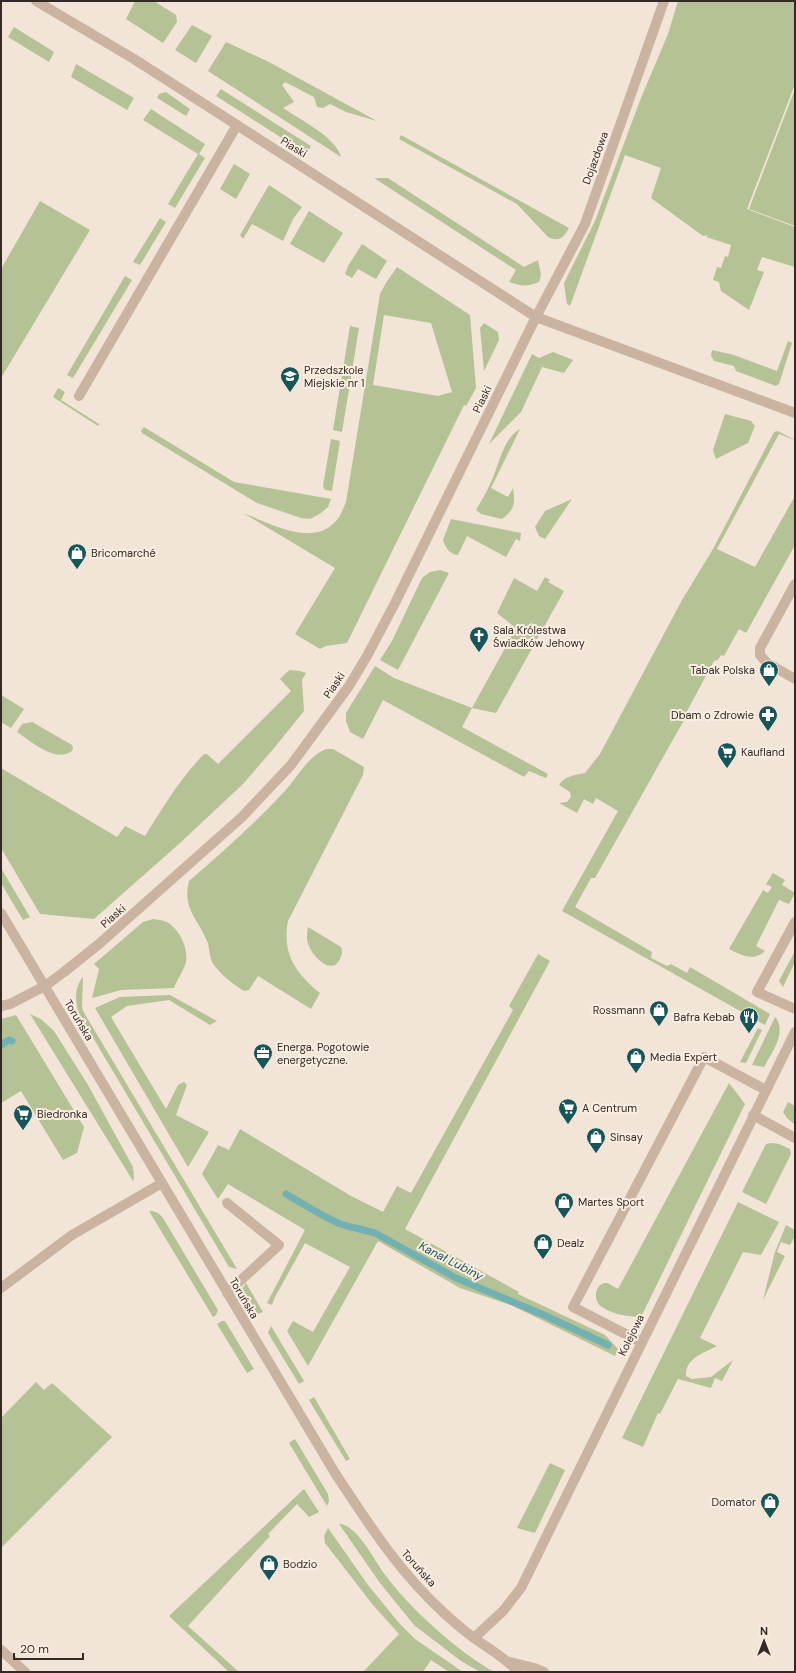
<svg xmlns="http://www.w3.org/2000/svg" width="796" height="1673" font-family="'DM Sans',sans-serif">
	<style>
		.green { fill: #b4c295; fill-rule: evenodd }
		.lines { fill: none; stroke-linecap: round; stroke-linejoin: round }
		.stream { stroke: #73b0b1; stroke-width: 7 }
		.minor { stroke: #cbb3a1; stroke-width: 10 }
		.labels { text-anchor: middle; stroke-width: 4; stroke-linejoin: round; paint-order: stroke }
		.street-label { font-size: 11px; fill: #342924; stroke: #faeee2 }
		.poi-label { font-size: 11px; fill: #342924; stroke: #faeee2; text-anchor: start }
		.water-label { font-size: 12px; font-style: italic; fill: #185558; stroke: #faeee2 }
	</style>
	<rect width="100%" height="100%" fill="#f2e4d6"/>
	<path class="green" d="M 135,1 L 154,1 L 176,15 L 177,22 L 163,43 L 126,19 Z
		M 678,1 L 795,1 L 795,84 L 747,209 L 795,227 L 795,267 L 762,257 L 757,270 L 764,272 L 749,310 L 721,291 L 719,282 L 713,280 L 717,267 L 721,268 L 725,256 L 728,257 L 731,245 L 706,237 L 708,235 L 703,236 L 651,198 L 661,168 L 625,155 L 570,306 L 567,304 L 564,283 L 595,221 L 641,98 L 668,34 Z
		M 192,25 L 212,36 L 196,63 L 175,50 Z
		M 14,27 L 54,52 L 49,62 L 8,37 Z
		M 226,42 L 267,61 L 377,121 L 346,112 L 330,104 L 323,108 L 317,107 L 314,97 L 285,82 L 282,85 L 294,102 L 283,108 C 299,119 336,137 341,157 L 208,71 Z
		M 76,64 L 134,98 L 127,110 L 71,77 Z
		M 221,89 L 311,146 L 307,154 L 216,96 Z
		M 795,89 L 795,226 L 749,209 Z
		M 166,92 L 190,109 L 186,116 L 157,98 L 159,94 Z
		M 151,109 L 205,144 L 199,154 L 205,158 L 175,208 L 168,204 L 198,154 L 143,120 Z
		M 401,135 L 569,228 C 564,238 558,242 548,237 L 517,204 L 399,139 Z
		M 234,164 L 250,174 L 236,199 L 220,189 Z
		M 374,178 L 388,178 L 524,267 L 538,260 L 541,275 L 539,282 C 527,287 521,286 509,282 L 516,270 Z
		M 269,185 L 302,207 L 293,219 L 283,241 L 252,224 L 243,239 L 240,235 Z
		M 40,201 L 90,230 L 1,378 L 1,269 Z
		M 309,211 L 343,233 L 324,263 L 290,244 Z
		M 160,218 L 166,222 L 140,265 L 133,262 Z
		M 362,244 L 387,261 L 376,279 L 358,269 L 352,278 L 345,274 L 348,266 Z
		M 397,267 L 470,315 L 476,388 L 466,406 L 464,405 L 347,643 L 326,646 L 320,649 L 295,634 L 335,568 L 243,513 C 270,523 312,548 336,521 C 341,516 343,508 346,502 L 380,294 L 386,283 ZM 384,315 L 431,323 L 452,392 L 438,396 L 373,385 Z
		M 125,276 L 132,280 L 73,378 L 67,375 Z
		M 484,323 L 498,332 L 499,340 L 484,371 L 480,328 Z
		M 350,326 L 359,328 L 342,432 L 333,430 Z
		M 788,341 L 792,343 L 779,384 L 776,386 L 736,371 L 734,366 L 714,361 L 711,356 L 712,350 L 734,355 L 777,371 Z
		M 553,352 L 573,360 L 564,373 L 542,367 L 521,412 L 489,444 L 532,354 L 539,358 Z
		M 58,388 L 65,392 L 61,400 L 99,424 L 98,426 L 53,397 Z
		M 725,414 L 751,421 L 755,426 L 748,443 L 716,459 L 713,450 Z
		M 144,427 L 234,482 L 331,499 L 328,507 L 321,513 L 310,519 L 301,518 L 257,503 L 142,433 L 141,431 Z
		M 520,429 L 491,488 L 508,497 L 513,488 C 515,504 515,509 502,519 L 481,514 L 476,510 C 481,501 487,492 491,482 C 499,465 503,438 520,429 Z
		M 778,431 L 795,440 L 779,434 L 717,549 L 755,567 L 795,496 L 795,545 L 746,633 L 739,629 L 724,656 L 721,655 L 718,660 L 714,661 L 687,711 L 688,713 L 595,878 L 591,878 L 575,907 L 652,952 L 651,958 L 667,966 L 671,964 L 687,973 L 690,967 L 770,1014 L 765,1025 L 562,911 L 618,811 L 596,798 L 593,804 L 584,799 L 577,813 L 559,803 L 567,802 L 571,797 L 570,792 L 559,785 C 564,776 575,775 585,773 L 600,754 L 682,600 L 713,549 L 774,432 Z
		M 331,439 L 340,441 L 332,491 L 325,490 L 323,486 Z
		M 572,499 L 545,539 L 539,536 L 535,527 L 545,511 Z
		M 451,519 L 521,533 L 520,541 L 516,539 L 506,557 L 467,536 L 458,555 C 449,554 446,548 443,540 Z
		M 440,570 L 449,573 L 398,670 L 380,660 L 392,641 L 422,578 L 430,572 Z
		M 545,577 L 550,580 L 548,582 L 564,591 L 496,713 L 472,708 L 462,727 L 548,774 L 546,778 L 529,771 L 524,777 L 383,700 L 363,739 L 350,732 L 346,721 L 346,713 L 375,666 L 394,678 L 472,708 L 516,628 L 497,613 L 514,578 L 537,591 Z
		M 290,670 L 300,671 L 306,673 L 302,680 L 304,711 L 275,747 L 243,784 L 180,843 L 94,919 L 40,914 L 1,848 L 1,768 L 117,837 L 125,826 L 145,836 C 164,806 179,780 204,754 L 207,754 L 218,764 L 291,691 L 280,679 L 286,673 Z
		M 1,695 L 24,709 L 11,728 L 1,722 Z
		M 32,722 L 72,745 L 73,748 L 72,751 C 55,763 32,742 17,732 L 22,724 Z
		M 326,749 L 333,749 L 364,767 L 363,775 L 288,921 C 282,953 295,973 320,993 L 311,1009 L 258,976 L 249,990 L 244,991 C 233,984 222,976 214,965 C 209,959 210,948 207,941 C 198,918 182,909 189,881 C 222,853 254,824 284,792 C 297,778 308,756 326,749 Z
		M 1,868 L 30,917 L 23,920 L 1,883 Z
		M 773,873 L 785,880 L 782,885 L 795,893 L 789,904 L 779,900 L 756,946 L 765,951 C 753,962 741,955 729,949 L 763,890 L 768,893 L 772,887 L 766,884 Z
		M 153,919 C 159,920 166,920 171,925 C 181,933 188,949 186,962 C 184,970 177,980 174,988 L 121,990 L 92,998 L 99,969 L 94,964 L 143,922 Z
		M 308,927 L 341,947 C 343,952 342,954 340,959 C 332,976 313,957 309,946 C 306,940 307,933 308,927 Z
		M 795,951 L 795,962 L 783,987 L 779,981 Z
		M 538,954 L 550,961 L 405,1229 L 519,1292 L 518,1294 L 605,1335 L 618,1349 L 615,1356 L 511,1305 L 460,1288 L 378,1241 L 308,1366 L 287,1331 L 293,1321 L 313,1332 L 350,1267 L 305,1243 L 275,1297 L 272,1305 L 267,1303 L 305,1230 L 228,1184 L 218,1199 L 202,1174 L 218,1145 L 229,1150 L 240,1129 L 351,1196 L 383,1212 L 397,1186 L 411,1193 L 513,1010 L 509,1006 Z
		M 83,977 L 82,1007 L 83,1011 L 237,1269 L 229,1267 L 79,1014 C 75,1002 74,987 83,977 Z
		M 170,995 L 217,1021 L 210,1025 L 169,1000 L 127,1006 L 111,1017 L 166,1109 L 178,1085 L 184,1082 L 187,1085 L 176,1115 L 209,1132 L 188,1167 L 95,1008 L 120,997 Z
		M 30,1014 L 41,1019 L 54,1031 L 88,1085 L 133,1167 L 134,1178 L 133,1181 Z
		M 16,1015 L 84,1127 L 77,1153 L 63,1160 L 21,1091 L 1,1103 L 1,1019 Z
		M 775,1017 C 788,1031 771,1054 764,1067 L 752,1065 Z
		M 758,1028 L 762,1030 L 746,1063 L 740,1062 Z
		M 729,1083 L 745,1104 L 641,1317 C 627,1316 614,1315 602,1307 C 592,1300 595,1282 607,1283 C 610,1284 614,1287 618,1289 Z
		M 788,1102 L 795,1106 L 795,1125 L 787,1118 L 783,1112 Z
		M 771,1143 L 779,1144 L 790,1149 L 791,1154 L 766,1204 L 742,1192 L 766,1144 Z
		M 738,1202 L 779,1222 L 761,1255 L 743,1252 L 700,1338 L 717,1346 C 704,1353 685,1358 686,1376 L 692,1379 L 711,1377 L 733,1360 L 722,1381 L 715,1378 L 711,1388 L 678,1379 L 660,1414 L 658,1413 L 643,1447 L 622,1438 Z
		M 149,1211 C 156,1211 159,1213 163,1218 L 218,1310 L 216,1315 L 213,1317 Z
		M 786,1225 L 795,1230 L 795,1236 L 790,1245 L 781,1242 L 777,1252 L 785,1256 L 763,1300 L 775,1252 Z
		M 246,1283 L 263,1312 L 257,1314 L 242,1289 Z
		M 222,1321 L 225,1321 L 254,1369 L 247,1373 L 217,1324 Z
		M 271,1326 L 304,1381 L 299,1384 L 268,1333 Z
		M 36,1382 L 44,1390 L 52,1383 L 112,1437 L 1,1548 L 1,1418 Z
		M 314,1397 L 350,1459 L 346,1461 L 309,1400 Z
		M 295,1439 L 328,1494 L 329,1501 L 327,1506 L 289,1443 Z
		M 550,1463 L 565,1470 L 535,1533 L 517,1528 Z
		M 304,1489 L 319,1512 L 309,1517 L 297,1504 L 268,1534 L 270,1536 L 188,1626 L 239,1672 L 229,1672 L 169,1616 Z
		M 339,1524 C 355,1523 374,1559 383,1572 C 409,1608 456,1650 494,1672 L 480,1672 L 461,1661 L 414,1625 L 380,1583 Z
		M 328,1528 L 368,1585 L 399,1623 L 415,1639 L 463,1672 L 449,1672 L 431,1660 L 423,1672 L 363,1672 L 399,1634 L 373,1605 L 325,1543 L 324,1536 Z"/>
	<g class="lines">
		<path class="stream" d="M 1,1045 L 9,1040 L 12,1041
			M 286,1194 C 303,1204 320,1215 338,1223 C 351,1228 364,1229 377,1234 L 456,1278 L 544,1315 L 608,1345"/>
		<path class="minor" d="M 36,1 L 134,59 L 536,317 L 795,413
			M 79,396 L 237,125
			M 795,584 L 760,648 L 760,655 L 767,663 L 795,679
			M 1,913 L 335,1473 C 368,1523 399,1572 444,1613 C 454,1622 464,1631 474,1638 C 489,1649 506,1658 518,1672
			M 795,922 L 757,992 L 795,1009
			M 1,1006 L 10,1004 L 45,986 L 64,972 L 99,944 L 242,817 L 291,765 L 349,686 L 367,656 L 395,603 L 536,317 L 585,224 L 664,1
			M 753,1115 L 795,1138
			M 227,1203 L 279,1245 L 227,1293
			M 1,1288 L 72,1235 L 162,1183
			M 641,1342 L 573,1307 L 704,1057 L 766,1090
			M 474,1638 L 503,1611 L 521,1588 L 795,1032
			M 1,1650 L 25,1672
			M 510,1662 L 534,1668 L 544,1672"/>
	</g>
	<defs>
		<g id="school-pin" transform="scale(1)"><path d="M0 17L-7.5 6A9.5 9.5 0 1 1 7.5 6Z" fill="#185558" stroke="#faeee2"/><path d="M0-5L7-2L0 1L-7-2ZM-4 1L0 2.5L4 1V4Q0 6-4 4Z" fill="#fff"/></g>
		<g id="shop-pin" transform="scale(1)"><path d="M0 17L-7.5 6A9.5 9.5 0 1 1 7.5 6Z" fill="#185558" stroke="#faeee2"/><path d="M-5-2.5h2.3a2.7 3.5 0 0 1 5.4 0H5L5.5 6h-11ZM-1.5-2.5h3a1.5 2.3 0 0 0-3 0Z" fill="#fff"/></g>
		<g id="church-pin" transform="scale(1)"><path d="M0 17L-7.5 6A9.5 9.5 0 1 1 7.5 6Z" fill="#185558" stroke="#faeee2"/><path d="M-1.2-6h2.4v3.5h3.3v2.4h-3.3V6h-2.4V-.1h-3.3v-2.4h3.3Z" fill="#fff"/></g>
		<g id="pharmacy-pin" transform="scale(1)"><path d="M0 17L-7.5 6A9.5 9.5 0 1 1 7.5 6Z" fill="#185558" stroke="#faeee2"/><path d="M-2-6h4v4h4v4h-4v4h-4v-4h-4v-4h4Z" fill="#fff"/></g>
		<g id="supermarket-pin" transform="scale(1)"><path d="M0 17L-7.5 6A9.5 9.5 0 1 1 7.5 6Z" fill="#185558" stroke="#faeee2"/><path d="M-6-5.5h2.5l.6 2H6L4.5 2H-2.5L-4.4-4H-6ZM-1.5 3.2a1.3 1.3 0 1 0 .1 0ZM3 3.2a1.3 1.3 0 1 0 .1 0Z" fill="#fff"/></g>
		<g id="restaurant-pin" transform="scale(1)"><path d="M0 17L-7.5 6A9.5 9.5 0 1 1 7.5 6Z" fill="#185558" stroke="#faeee2"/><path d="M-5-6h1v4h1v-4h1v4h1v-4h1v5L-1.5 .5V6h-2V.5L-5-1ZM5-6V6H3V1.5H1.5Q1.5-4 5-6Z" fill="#fff"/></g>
		<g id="office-pin" transform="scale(1)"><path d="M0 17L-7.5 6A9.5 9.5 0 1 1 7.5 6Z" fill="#185558" stroke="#faeee2"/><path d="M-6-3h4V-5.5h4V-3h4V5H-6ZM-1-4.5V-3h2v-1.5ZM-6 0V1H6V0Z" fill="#fff"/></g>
	</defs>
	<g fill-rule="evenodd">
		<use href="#school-pin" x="290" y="376"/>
		<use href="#shop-pin" x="77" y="553"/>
		<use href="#church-pin" x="479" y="636"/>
		<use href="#shop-pin" x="769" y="670"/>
		<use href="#pharmacy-pin" x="768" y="715"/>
		<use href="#supermarket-pin" x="727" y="752"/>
		<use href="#shop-pin" x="659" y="1010"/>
		<use href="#restaurant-pin" x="749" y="1017"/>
		<use href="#office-pin" x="263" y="1053"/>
		<use href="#shop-pin" x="636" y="1057"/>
		<use href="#supermarket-pin" x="568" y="1108"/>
		<use href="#supermarket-pin" x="23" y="1114"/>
		<use href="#shop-pin" x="596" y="1137"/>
		<use href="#shop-pin" x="564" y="1202"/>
		<use href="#shop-pin" x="543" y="1243"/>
		<use href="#shop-pin" x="770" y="1502"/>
		<use href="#shop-pin" x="269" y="1564"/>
	</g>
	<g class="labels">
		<g class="street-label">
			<text transform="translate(294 147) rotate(32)" y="4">Piaski</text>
			<text transform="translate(595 158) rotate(-70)" y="4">Dojazdowa</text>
			<text transform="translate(482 399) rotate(-64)" y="4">Piaski</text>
			<text transform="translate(334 685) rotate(-56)" y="4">Piaski</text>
			<text transform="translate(113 916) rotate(-41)" y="4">Piaski</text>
			<text transform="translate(79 1020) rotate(59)" y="4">Toruńska</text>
			<text transform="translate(244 1298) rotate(59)" y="4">Toruńska</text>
			<text transform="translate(631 1335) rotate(-64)" y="4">Kolejowa</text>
			<text transform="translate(419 1568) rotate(48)" y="4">Toruńska</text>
		</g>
		<g class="poi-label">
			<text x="304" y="374">Przedszkole<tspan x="304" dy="13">Miejskie nr 1</tspan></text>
			<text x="91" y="557">Bricomarché</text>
			<text x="493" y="634">Sala Królestwa<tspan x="493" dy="13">Świadków Jehowy</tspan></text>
			<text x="755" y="674" text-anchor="end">Tabak Polska</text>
			<text x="754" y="719" text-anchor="end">Dbam o Zdrowie</text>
			<text x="741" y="756">Kaufland</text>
			<text x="645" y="1014" text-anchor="end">Rossmann</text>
			<text x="735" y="1021" text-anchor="end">Bafra Kebab</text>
			<text x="277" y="1051">Energa. Pogotowie<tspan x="277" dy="13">energetyczne.</tspan></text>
			<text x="650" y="1061">Media Expert</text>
			<text x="582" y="1112">A Centrum</text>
			<text x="37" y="1118">Biedronka</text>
			<text x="610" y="1141">Sinsay</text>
			<text x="578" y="1206">Martes Sport</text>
			<text x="557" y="1247">Dealz</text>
			<text x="756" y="1506" text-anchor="end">Domator</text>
			<text x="283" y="1568">Bodzio</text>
		</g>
		<g class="water-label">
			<text transform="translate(451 1261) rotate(27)" y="4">Kanał Lubiny</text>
		</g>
	</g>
	<rect width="796" height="1673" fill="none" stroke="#342924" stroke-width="4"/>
	<g transform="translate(764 1641)" stroke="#faeee2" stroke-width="3" paint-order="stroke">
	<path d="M0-3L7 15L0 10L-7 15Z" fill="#342924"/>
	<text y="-6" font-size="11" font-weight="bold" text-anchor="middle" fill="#342924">N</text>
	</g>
	<path d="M14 1653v6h69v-6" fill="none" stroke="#342924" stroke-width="2"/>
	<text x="20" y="1653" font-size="12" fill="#342924" stroke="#faeee2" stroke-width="3" paint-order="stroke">20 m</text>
</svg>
